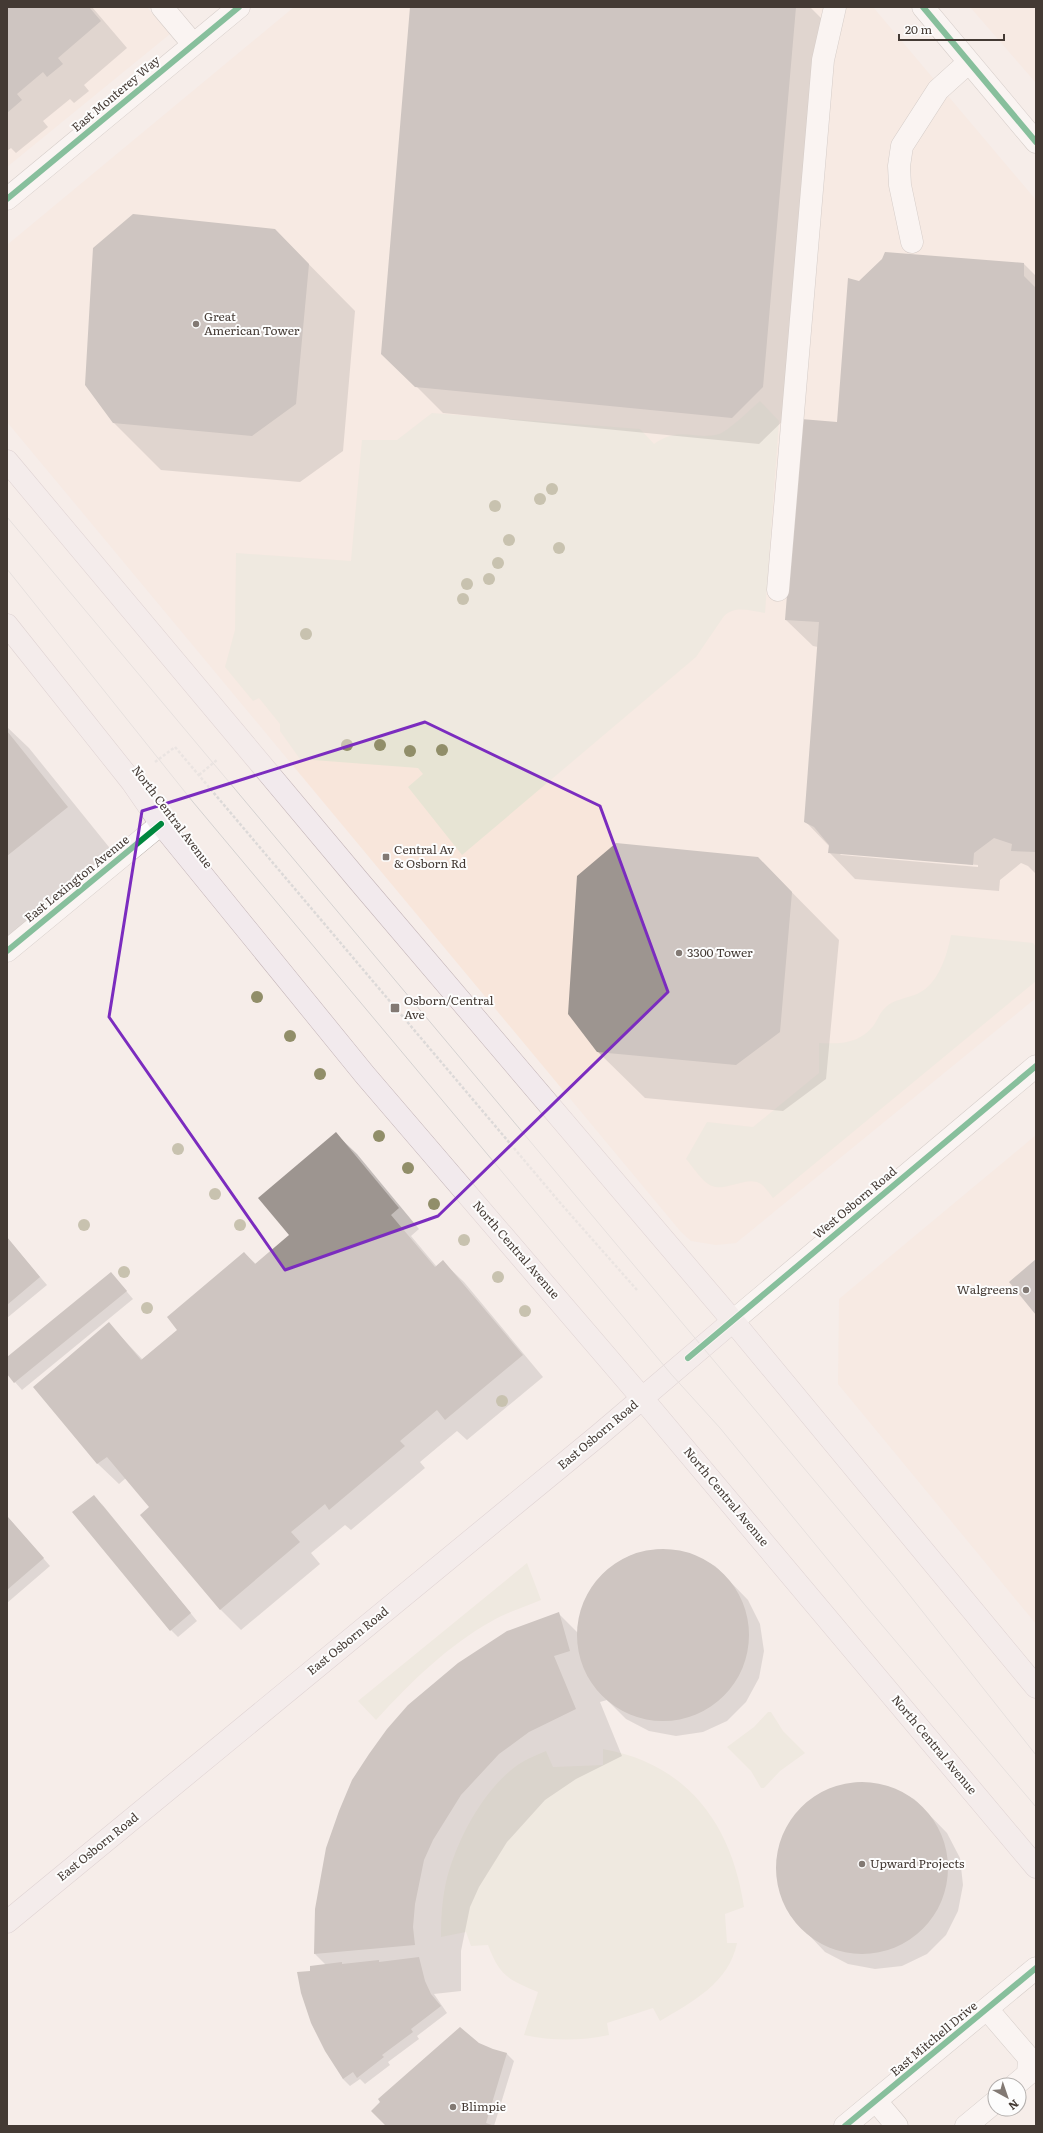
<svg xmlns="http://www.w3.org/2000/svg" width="1043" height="2133" font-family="Literata,serif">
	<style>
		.built { fill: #f8e6db }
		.green { fill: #e7e4d4 }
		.shadow { fill: #0003; fill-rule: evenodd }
		.building { fill: #9d9590 }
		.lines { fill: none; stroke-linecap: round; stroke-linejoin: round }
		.minor-casing { stroke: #ada5a0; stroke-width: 23 }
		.major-casing { stroke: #c2b3b6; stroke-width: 23 }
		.path { stroke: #dcd9d8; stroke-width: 2.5; stroke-dasharray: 3 2; stroke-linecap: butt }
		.minor { stroke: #fefcfc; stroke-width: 22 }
		.major { stroke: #f2eaed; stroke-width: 22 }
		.tram { stroke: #d4d1d0; stroke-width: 1 }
		.cycleway-casing { stroke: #fdfdfd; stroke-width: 8 }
		.cycleway { stroke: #00873e; stroke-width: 6 }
		.tree { fill: #918e69 }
		.marked { fill: none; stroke: #7b2cbf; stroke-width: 3; stroke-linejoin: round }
		.poi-dot { fill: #827973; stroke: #fdfdfd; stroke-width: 1.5 }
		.labels { text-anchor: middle; stroke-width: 4; stroke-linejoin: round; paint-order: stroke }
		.street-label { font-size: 12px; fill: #443a34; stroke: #fdfdfd }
		.poi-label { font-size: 12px; fill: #443a34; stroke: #fdfdfd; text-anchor: start }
	</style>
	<rect width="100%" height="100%" fill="#f6ede9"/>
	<path class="built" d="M 7,7 L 147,7 L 170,34 L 7,167 Z
		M 294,7 L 873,7 L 1036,200 L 1036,998 L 736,1243 L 716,1245 L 691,1241 L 681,1232 L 7,422 L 7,245 Z
		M 970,7 L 1036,7 L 1036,83 Z
		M 1036,1135 L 1036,1624 L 838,1384 L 839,1299 Z"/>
	<path class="green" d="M 760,401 L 779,421 L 765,613 C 750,611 736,605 724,616 L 696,657 L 462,855 L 408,787 L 423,774 L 418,768 L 300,759 L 280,731 L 280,724 L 259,698 L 253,701 L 225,667 L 235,630 L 236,553 L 351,561 L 362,440 L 397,440 L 432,413 L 640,429 L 654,444 C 681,425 693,441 719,434 C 727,432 752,408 760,401 Z
		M 951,935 L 1033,943 L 1036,947 L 1036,981 L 773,1198 C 770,1194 765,1187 761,1184 C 747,1175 727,1192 712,1186 C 703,1183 693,1167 686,1159 L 707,1122 L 753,1127 L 819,1073 L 819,1043 C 841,1044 859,1044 874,1025 C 878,1019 880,1012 886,1007 C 893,1000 907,998 917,994 C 938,985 947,956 951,935 Z
		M 527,1563 L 541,1600 C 525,1607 507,1612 492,1621 C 447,1646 411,1682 376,1720 L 358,1701 Z
		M 768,1712 L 771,1712 L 783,1731 L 805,1753 L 780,1771 L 764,1788 L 761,1788 L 751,1771 L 727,1747 L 754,1727 Z
		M 603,1749 C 688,1764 732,1825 744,1907 L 725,1914 L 727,1943 L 737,1943 C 729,1983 692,2002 660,2021 L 653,2008 L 607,2023 L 609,2035 C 580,2041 553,2041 524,2035 L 538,1992 C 507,1979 500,1976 488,1945 L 471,1946 L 466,1932 L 441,1937 C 441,1918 442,1900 446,1882 C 456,1840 486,1783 524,1761 C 531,1757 539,1754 546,1751 L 553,1767 L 603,1765 Z"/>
	<path class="shadow" d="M 7,7 L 92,7 L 127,48 L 84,85 L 89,91 L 74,103 L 70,99 L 43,121 L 48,127 L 16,153 L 11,148 L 7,151 Z
		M 411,7 L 810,7 L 823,20 L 790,414 L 759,444 L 443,413 L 383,353 Z
		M 275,230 L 355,311 L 343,451 L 300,482 L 161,470 L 114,423 Z
		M 885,253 L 1024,264 L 1036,276 L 1036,874 L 1028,866 L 1021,863 L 1000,880 L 999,891 L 855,879 L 829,852 L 830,847 L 805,821 L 818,647 L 813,646 L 786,620 L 838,423 L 860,282 L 883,260 ZM 839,853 L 978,865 L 978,867 L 841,855 Z
		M 7,727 L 29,748 L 113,852 L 7,938 Z
		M 758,858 L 839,940 L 826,1079 L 783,1111 L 645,1098 L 597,1051 Z
		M 336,1134 L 357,1154 L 419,1229 L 411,1236 L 437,1267 L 443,1262 L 464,1282 L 543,1377 L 467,1440 L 457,1431 L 420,1462 L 425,1468 L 351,1530 L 345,1525 L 311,1553 L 320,1564 L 241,1630 L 220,1609 L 150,1507 L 126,1478 L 119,1484 L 98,1464 L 34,1387 L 109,1324 L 143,1360 L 179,1330 L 244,1253 L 256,1264 L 291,1235 Z
		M 7,1238 L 47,1285 L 7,1318 Z
		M 111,1273 L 133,1299 L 22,1390 L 7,1373 L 7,1359 Z
		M 101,1503 L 197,1621 L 178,1637 L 171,1630 Z
		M 7,1516 L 50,1566 L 7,1603 Z
		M 658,1549 L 688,1553 L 715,1566 L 748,1600 L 760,1624 L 764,1651 L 759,1678 L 746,1702 L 727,1721 L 703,1732 L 676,1736 L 649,1731 L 626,1719 L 607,1700 L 600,1702 L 622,1756 L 576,1779 L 545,1800 L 507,1842 L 479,1887 L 470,1907 L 461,1951 L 461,1991 L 434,1994 L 447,2013 L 417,2036 L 419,2039 L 388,2062 L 390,2065 L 365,2084 L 360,2079 L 350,2086 L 343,2079 L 311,1972 L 326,1965 L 315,1954 L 558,1613 L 578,1633 L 578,1625 L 587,1597 L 604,1573 L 629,1556 Z
		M 858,1782 L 887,1786 L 914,1799 L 947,1833 L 960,1858 L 963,1885 L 958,1911 L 946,1935 L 927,1954 L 902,1966 L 875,1969 L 848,1964 L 825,1952 L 790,1915 L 779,1888 L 777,1858 L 786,1830 L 804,1806 L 829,1789 Z
		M 479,2044 L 492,2050 L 507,2054 L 514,2061 L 494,2126 L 388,2126 Z"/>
	<path class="building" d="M 7,7 L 89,7 L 101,21 L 58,58 L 63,64 L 47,77 L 43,72 L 17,94 L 22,100 L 7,113 Z
		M 410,7 L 796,7 L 763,387 L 732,418 L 415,387 L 381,354 Z
		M 133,214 L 275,229 L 309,264 L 296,404 L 252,436 L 113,423 L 85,385 L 93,248 Z
		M 885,252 L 1024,263 L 1024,276 L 1036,288 L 1036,852 L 1011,851 L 1012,844 L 994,838 L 974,853 L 973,865 L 828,853 L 829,845 L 814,827 L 804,822 L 819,622 L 785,620 L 801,419 L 837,422 L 848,278 L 859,281 L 882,259 Z
		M 7,731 L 68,807 L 7,856 Z
		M 616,843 L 758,857 L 792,892 L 780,1032 L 736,1065 L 597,1052 L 568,1014 L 577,876 Z
		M 336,1132 L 399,1208 L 391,1215 L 435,1267 L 443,1260 L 523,1355 L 445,1420 L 437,1410 L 400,1441 L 405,1446 L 329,1510 L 325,1504 L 291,1532 L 300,1542 L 220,1610 L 140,1515 L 149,1507 L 107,1457 L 97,1464 L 33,1387 L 109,1322 L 141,1360 L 177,1330 L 167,1317 L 244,1252 L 255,1264 L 289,1235 L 258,1198 Z
		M 7,1237 L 40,1277 L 7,1305 Z
		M 1036,1259 L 1036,1315 L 1009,1282 Z
		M 111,1272 L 127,1291 L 14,1383 L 7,1374 L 7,1357 Z
		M 94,1495 L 191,1613 L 170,1631 L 72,1512 Z
		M 7,1516 L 44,1558 L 7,1590 Z
		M577 1635a86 86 0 1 1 172 0a86 86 0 1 1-172 0Z
		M 559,1612 L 570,1651 L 554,1656 L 576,1709 L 529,1732 L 499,1754 L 461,1795 L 433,1840 L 424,1860 L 415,1904 L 413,1927 L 415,1945 L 314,1954 L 315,1909 L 326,1848 L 339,1811 L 352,1780 L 369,1754 L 387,1729 L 408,1705 L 458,1663 L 507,1631 Z
		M776 1868a86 86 0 1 1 172 0a86 86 0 1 1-172 0Z
		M 419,1957 L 425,1981 L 431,1994 L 441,2006 L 411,2029 L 413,2032 L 382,2055 L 384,2057 L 357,2078 L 353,2072 L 343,2079 L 325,2051 L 311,2023 L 301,1993 L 297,1972 L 310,1971 L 310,1966 L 342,1962 L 342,1964 L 379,1960 L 379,1962 Z
		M 460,2027 L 479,2043 L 493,2049 L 507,2053 L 486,2123 L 495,2126 L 386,2126 L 371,2111 L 380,2102 L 378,2099 Z"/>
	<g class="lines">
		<g class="minor-casing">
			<path id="minor" d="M 162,7 L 193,44
				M 923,7 L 1036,142
				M 7,199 L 239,7
				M 912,242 L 900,185 L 899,166 L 902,146 L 938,90 L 969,62
				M 778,590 L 823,60 L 835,7
				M 7,951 L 161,824
				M 733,1321 L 1036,1066
				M 987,2009 L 1029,2058 L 1028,2074 L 1015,2085
				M 876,2101 L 897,2126
				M 845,2126 L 1036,1968
				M 966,2126 L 995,2102"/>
		</g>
		<g class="major-casing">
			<path id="major" d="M 7,461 L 358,880 L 733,1321 L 1036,1687
				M 7,625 L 132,782 L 161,824 L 365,1075 L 642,1398 L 1036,1867
				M 7,1922 L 599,1435 L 733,1321"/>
		</g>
		<path class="path" d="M 155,762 L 175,747 L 562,1205 L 637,1290
			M 199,775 L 218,759"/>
		<use href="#minor" class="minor"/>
		<use href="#major" class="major"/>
		<path class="tram" d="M 7,517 L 896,1578 L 1036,1755
			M 7,569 L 193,802 L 671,1374 L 720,1428 L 865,1605 L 1036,1807"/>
		<g class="cycleway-casing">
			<path id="cycleway" d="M 923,7 L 1036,142
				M 7,199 L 239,7
				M 7,951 L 161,824
				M 688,1358 L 1036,1066
				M 845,2126 L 1036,1968"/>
		</g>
		<use href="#cycleway" class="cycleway"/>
	</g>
	<g class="tree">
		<circle cx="552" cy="489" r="6"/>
		<circle cx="540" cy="499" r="6"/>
		<circle cx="495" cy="506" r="6"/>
		<circle cx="509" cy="540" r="6"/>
		<circle cx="559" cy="548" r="6"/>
		<circle cx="498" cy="563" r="6"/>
		<circle cx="489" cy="579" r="6"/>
		<circle cx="467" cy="584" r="6"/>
		<circle cx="463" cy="599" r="6"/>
		<circle cx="306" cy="634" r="6"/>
		<circle cx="347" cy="745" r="6"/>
		<circle cx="380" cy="745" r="6"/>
		<circle cx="442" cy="750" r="6"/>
		<circle cx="410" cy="751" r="6"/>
		<circle cx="257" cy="997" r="6"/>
		<circle cx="290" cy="1036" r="6"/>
		<circle cx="320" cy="1074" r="6"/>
		<circle cx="379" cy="1136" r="6"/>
		<circle cx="178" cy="1149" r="6"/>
		<circle cx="408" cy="1168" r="6"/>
		<circle cx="215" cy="1194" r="6"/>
		<circle cx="434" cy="1204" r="6"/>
		<circle cx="84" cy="1225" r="6"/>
		<circle cx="240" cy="1225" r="6"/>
		<circle cx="464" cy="1240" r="6"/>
		<circle cx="124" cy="1272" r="6"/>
		<circle cx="498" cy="1277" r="6"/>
		<circle cx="147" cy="1308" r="6"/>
		<circle cx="525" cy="1311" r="6"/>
		<circle cx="502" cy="1401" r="6"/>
	</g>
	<path d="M0 0H1043V2133H0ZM 425,722 L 600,806 L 668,992 L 438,1216 L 285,1270 L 109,1017 L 142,811 Z" fill="#f6ede9" fill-opacity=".55" fill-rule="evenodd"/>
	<path class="marked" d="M 425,722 L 600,806 L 668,992 L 438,1216 L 285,1270 L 109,1017 L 142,811 Z"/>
	<g class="poi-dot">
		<circle cx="196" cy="324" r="4"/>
		<rect x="382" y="853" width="8" height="8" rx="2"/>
		<circle cx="679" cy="953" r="4"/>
		<rect x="390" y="1003" width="10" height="10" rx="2"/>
		<circle cx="1026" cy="1290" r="4"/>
		<circle cx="862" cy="1864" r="4"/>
		<circle cx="453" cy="2107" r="4"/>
	</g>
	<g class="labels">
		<g class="street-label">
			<text transform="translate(116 94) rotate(-40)" y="4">East Monterey Way</text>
			<text transform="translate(172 817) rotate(53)" y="4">North Central Avenue</text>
			<text transform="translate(77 879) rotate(-39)" y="4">East Lexington Avenue</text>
			<text transform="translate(855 1203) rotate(-40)" y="4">West Osborn Road</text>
			<text transform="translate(516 1250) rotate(49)" y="4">North Central Avenue</text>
			<text transform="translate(598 1435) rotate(-40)" y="4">East Osborn Road</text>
			<text transform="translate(726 1497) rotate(50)" y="4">North Central Avenue</text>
			<text transform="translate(348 1641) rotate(-39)" y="4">East Osborn Road</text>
			<text transform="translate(934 1745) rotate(50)" y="4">North Central Avenue</text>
			<text transform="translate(98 1847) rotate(-39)" y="4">East Osborn Road</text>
			<text transform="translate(934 2039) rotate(-40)" y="4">East Mitchell Drive</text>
		</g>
		<g class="poi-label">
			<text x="204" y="321">Great<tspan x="204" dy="14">American Tower</tspan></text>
			<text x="394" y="854">Central Av<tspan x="394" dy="14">&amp; Osborn Rd</tspan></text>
			<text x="687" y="957">3300 Tower</text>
			<text x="404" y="1005">Osborn/Central<tspan x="404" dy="14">Ave</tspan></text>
			<text x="1018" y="1294" text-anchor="end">Walgreens</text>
			<text x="870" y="1868">Upward Projects</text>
			<text x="461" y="2111">Blimpie</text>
		</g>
	</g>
	<rect width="1043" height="2133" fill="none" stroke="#443a34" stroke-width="16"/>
	<g transform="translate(1007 2097) rotate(140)"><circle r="19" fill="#fdfdfd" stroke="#b3afad"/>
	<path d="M0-3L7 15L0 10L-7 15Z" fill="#827973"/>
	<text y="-6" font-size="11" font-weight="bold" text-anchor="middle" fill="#443a34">N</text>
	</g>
	<path d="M899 34v6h105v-6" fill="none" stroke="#443a34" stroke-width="2"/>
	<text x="905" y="34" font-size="12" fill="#443a34" stroke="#fdfdfd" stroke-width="3" paint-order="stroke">20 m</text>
</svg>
